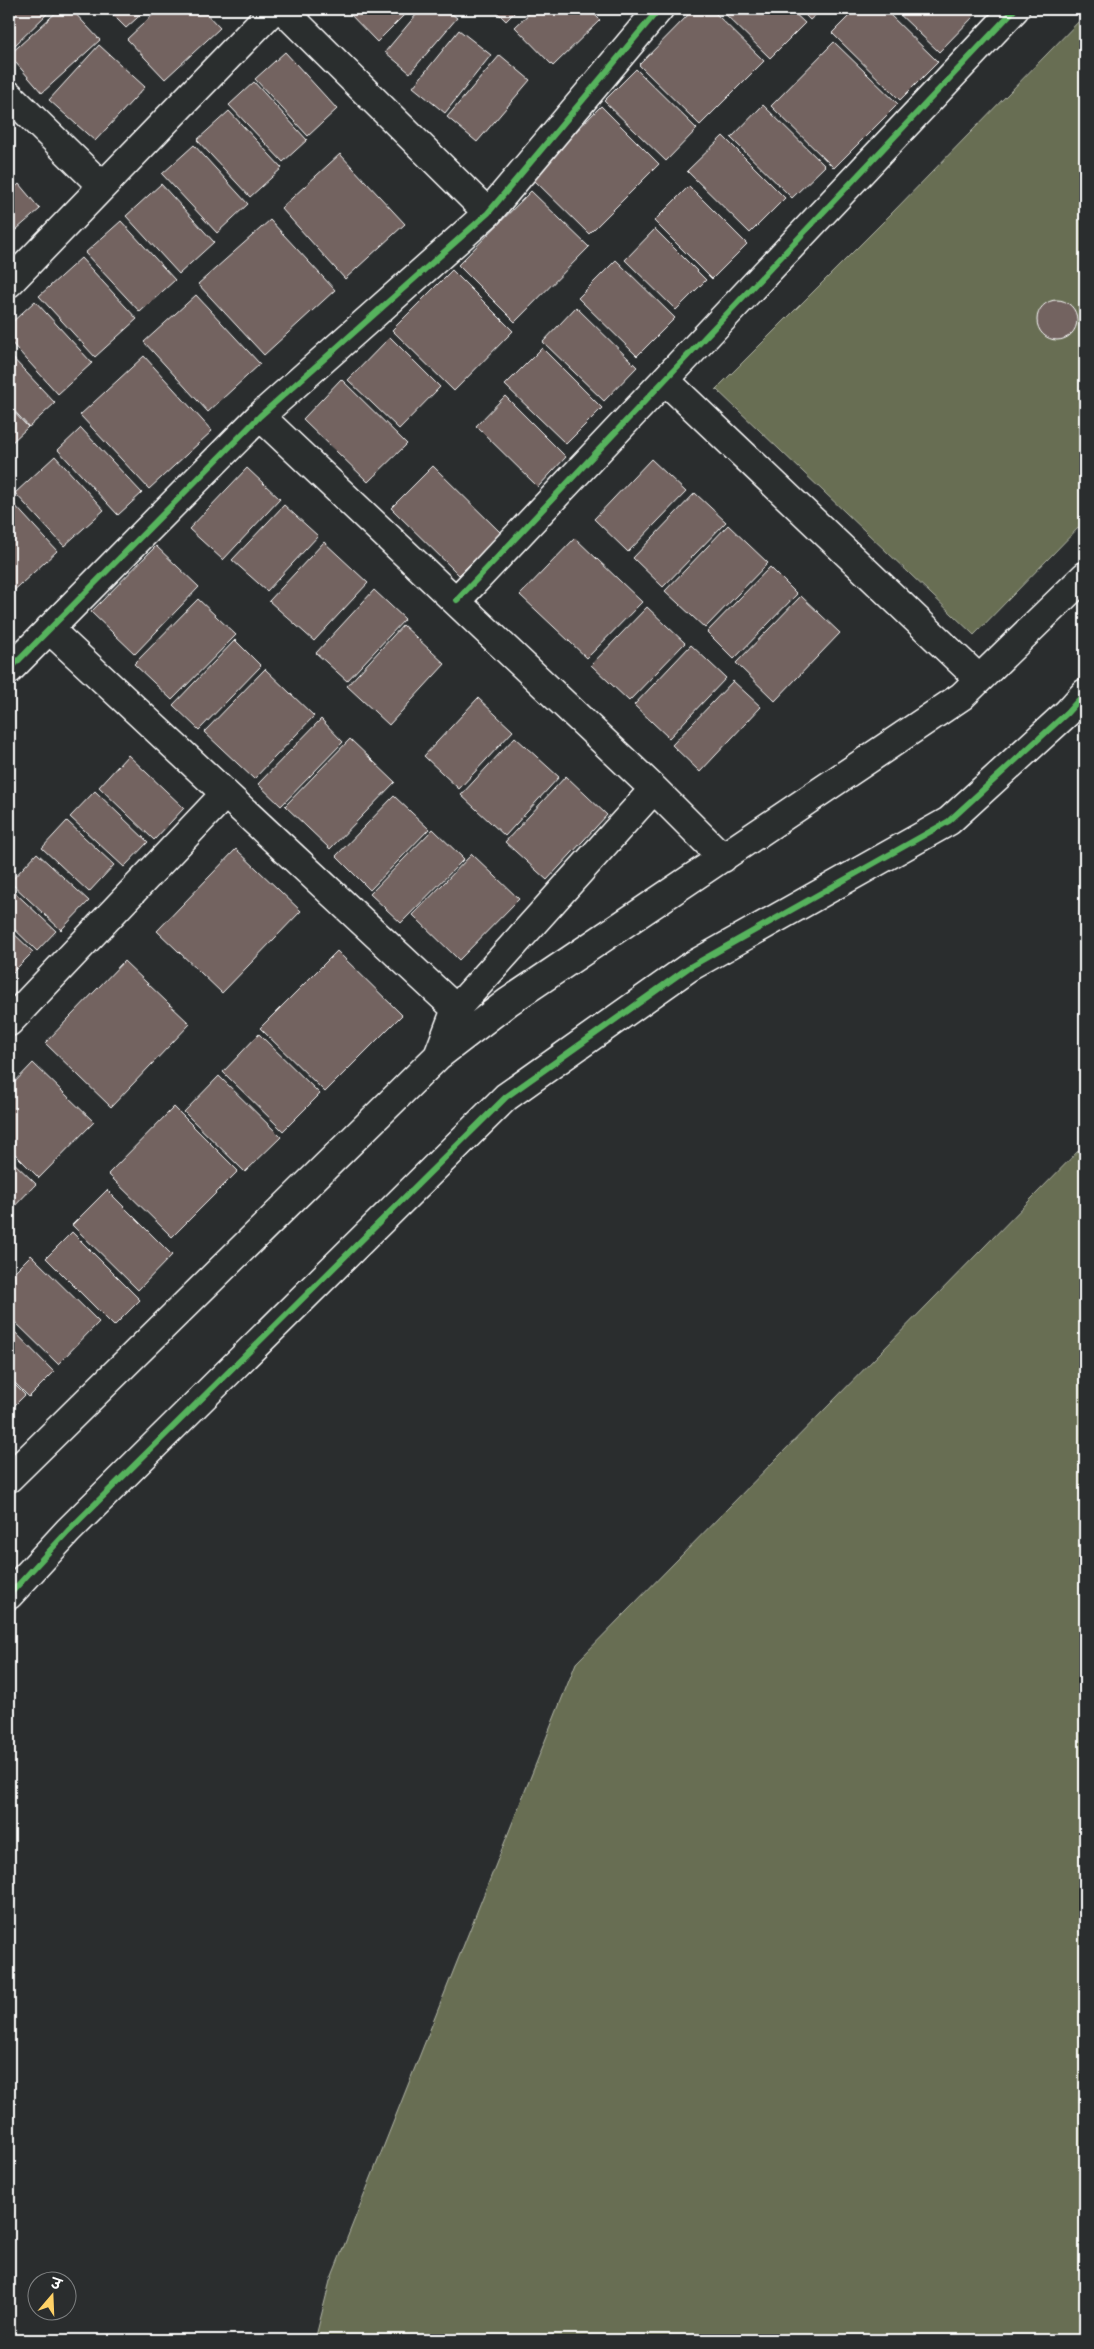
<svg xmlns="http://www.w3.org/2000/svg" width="1094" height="2349" font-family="'Gochi Hand','Playpen Sans Deva',sans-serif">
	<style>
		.green { fill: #676e53; stroke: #b3b6a9 }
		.building { fill: #736461; stroke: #fff }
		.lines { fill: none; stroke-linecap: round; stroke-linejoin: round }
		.street-casing { stroke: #fff; stroke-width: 31 }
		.street { stroke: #2a2d2e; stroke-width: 28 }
		.cycleway-casing { stroke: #2a2d2e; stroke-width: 9 }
		.cycleway { stroke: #56b35d; stroke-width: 6 }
	</style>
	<rect width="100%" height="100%" fill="#2a2d2e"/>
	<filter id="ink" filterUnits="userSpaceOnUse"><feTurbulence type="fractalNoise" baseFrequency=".02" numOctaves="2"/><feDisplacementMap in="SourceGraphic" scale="10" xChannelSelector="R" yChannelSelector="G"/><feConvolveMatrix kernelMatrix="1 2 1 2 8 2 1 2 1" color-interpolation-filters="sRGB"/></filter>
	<g filter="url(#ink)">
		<path class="green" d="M 1085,15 L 1085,521 L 974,635 L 716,389 L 893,212 Z
			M 1085,1144 L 1085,2340 L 315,2340 L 330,2281 L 576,1663 Z"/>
		<path class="building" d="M 9,9 L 52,9 L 9,51 Z
			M 60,9 L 71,9 L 100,40 L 42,93 L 9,55 Z
			M 107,9 L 147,9 L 126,28 Z
			M 159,9 L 202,9 L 220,28 L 165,79 L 127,39 Z
			M 345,9 L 410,9 L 377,42 Z
			M 421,9 L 446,9 L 457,18 L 410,73 L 385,52 Z
			M 494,9 L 518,9 L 506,21 Z
			M 534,9 L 589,9 L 600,20 L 553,66 L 515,27 Z
			M 694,9 L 711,9 L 764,61 L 700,125 L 639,65 Z
			M 720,9 L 790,9 L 805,23 L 770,58 Z
			M 799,9 L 822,9 L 810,20 Z
			M 856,9 L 884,9 L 938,62 L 900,100 L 832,33 Z
			M 894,9 L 975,9 L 978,12 L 939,52 Z
			M 459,30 L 491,55 L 445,113 L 413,87 Z
			M 834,42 L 898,104 L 834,168 L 771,106 Z
			M 99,45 L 145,87 L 95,141 L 49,100 Z
			M 285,52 L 337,109 L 308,136 L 255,79 Z
			M 500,55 L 530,80 L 477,142 L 447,117 Z
			M 636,69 L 697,129 L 666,161 L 604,101 Z
			M 254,82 L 307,140 L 283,162 L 229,105 Z
			M 763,105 L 825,166 L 792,198 L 731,138 Z
			M 601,106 L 659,164 L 589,234 L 531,177 Z
			M 229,111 L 282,168 L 250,197 L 197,140 Z
			M 723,136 L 785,198 L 750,233 L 687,171 Z
			M 194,145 L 248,204 L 217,233 L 162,174 Z
			M 340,154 L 405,224 L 345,279 L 281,208 Z
			M 9,172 L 16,181 L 9,188 Z
			M 19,184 L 40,209 L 9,236 L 9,193 Z
			M 161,184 L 214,242 L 179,274 L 126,216 Z
			M 689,186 L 747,244 L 712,279 L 654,221 Z
			M 531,191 L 589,247 L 515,322 L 458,265 Z
			M 270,220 L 335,290 L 264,355 L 198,284 Z
			M 121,221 L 175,280 L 140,312 L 85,253 Z
			M 655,229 L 706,280 L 676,310 L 625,260 Z
			M 81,258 L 137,319 L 95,357 L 39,296 Z
			M 616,260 L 675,318 L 637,356 L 578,298 Z
			M 452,270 L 513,331 L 454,391 L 392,330 Z
			M 196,295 L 260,364 L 208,412 L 144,342 Z
			M1037 320a20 20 0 1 1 40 0a20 20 0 1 1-40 0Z
			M 35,301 L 92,363 L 58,394 L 9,340 L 9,325 Z
			M 576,307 L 637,367 L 604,401 L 543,342 Z
			M 390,337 L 440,387 L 399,429 L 348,380 Z
			M 542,348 L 602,408 L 566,444 L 505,385 Z
			M 9,354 L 55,403 L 29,427 L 9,405 Z
			M 144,356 L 212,431 L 149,489 L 80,415 Z
			M 341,379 L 407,444 L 368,482 L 303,419 Z
			M 505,396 L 566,457 L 538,487 L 476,426 Z
			M 9,407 L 28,427 L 9,445 Z
			M 81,428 L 142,493 L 118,515 L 58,450 Z
			M 55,456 L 104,510 L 64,546 L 15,493 Z
			M 651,459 L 686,492 L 628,552 L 594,519 Z
			M 433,466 L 501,533 L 459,575 L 391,508 Z
			M 247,468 L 280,499 L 223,560 L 189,529 Z
			M 695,493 L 726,522 L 663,587 L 633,558 Z
			M 12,502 L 57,551 L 9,595 L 9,505 Z
			M 284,505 L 318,536 L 267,591 L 232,560 Z
			M 728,525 L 768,563 L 705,628 L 665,591 Z
			M 575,538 L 642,602 L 587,658 L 520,595 Z
			M 324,542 L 368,583 L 314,641 L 269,601 Z
			M 156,546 L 199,587 L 135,654 L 91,612 Z
			M 770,567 L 797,594 L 734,659 L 707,632 Z
			M 374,590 L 405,619 L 347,681 L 316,653 Z
			M 801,596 L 840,633 L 775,701 L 736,663 Z
			M 198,599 L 236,635 L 172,700 L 134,664 Z
			M 647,607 L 685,643 L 629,701 L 591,665 Z
			M 403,625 L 445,664 L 389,725 L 347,686 Z
			M 235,640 L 261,666 L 199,730 L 173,705 Z
			M 691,645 L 726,678 L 669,738 L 634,705 Z
			M 265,669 L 314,716 L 254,779 L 204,732 Z
			M 733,681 L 761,707 L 700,772 L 672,745 Z
			M 478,698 L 513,731 L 459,789 L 424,756 Z
			M 321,719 L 343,742 L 281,806 L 258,784 Z
			M 515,737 L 559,777 L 505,836 L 461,795 Z
			M 350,739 L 395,782 L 330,849 L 285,806 Z
			M 128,755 L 184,808 L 154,840 L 99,787 Z
			M 566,776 L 607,815 L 547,880 L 505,842 Z
			M 95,791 L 148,842 L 124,867 L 70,817 Z
			M 394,796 L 429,829 L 370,890 L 336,856 Z
			M 67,821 L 114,865 L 89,892 L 42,848 Z
			M 433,829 L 464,859 L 401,923 L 370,894 Z
			M 236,849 L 301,911 L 222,993 L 157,931 Z
			M 37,853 L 89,901 L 61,930 L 10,882 Z
			M 472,854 L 519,899 L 459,960 L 413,915 Z
			M 9,887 L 56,931 L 37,951 L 9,924 Z
			M 9,929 L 33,952 L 10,975 L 9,974 Z
			M 337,951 L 402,1015 L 325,1092 L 260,1028 Z
			M 124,961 L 190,1024 L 111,1107 L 45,1043 Z
			M 259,1034 L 320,1094 L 283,1131 L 223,1072 Z
			M 33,1063 L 94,1122 L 39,1178 L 9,1148 L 9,1088 Z
			M 219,1076 L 281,1137 L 245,1172 L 184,1112 Z
			M 174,1107 L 238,1171 L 172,1237 L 108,1174 Z
			M 9,1158 L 36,1184 L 9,1212 Z
			M 107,1190 L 172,1255 L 138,1290 L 72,1225 Z
			M 72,1232 L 140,1300 L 114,1326 L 46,1258 Z
			M 31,1255 L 99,1322 L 58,1364 L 9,1316 L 9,1277 Z
			M 9,1326 L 54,1372 L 29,1397 L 9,1377 Z
			M 9,1379 L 25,1395 L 9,1411 Z"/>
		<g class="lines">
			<g class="street-casing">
				<path id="street" d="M 282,9 L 488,213
					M 9,95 L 102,186
					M 9,283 L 274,9
					M 665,380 L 979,679
					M 260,416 L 654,789 L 723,858
					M 457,600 L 1015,9
					M 49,629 L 456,1009
					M 9,670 L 260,416 L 488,213 L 659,9
					M 9,1022 L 225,794
					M 438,1056 L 508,1002 L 962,696 L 1085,576
					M 9,1478 L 438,1056 L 456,1009 L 654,789
					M 9,1595 L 68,1531 L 506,1097 L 688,968 L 949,821 L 1067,713 L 1085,693"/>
			</g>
			<use href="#street" class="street"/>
			<g class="cycleway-casing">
				<path id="cycleway" d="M 457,600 L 1015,9
					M 9,670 L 260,416 L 488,213 L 659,9
					M 9,1595 L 68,1531 L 506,1097 L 688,968 L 949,821 L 1067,713 L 1085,693"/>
			</g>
			<use href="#cycleway" class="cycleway"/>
		</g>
	</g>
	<rect width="1094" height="2349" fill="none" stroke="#2a2d2e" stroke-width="30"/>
	<rect x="15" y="15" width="1064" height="2319" fill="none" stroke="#fff" stroke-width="2" filter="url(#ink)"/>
	<g transform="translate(52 2296) rotate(19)"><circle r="24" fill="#2a2d2e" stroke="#7f8182"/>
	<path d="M0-4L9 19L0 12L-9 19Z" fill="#ffd166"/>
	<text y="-8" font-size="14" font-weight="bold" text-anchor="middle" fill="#ffffff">उ</text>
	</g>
</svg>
